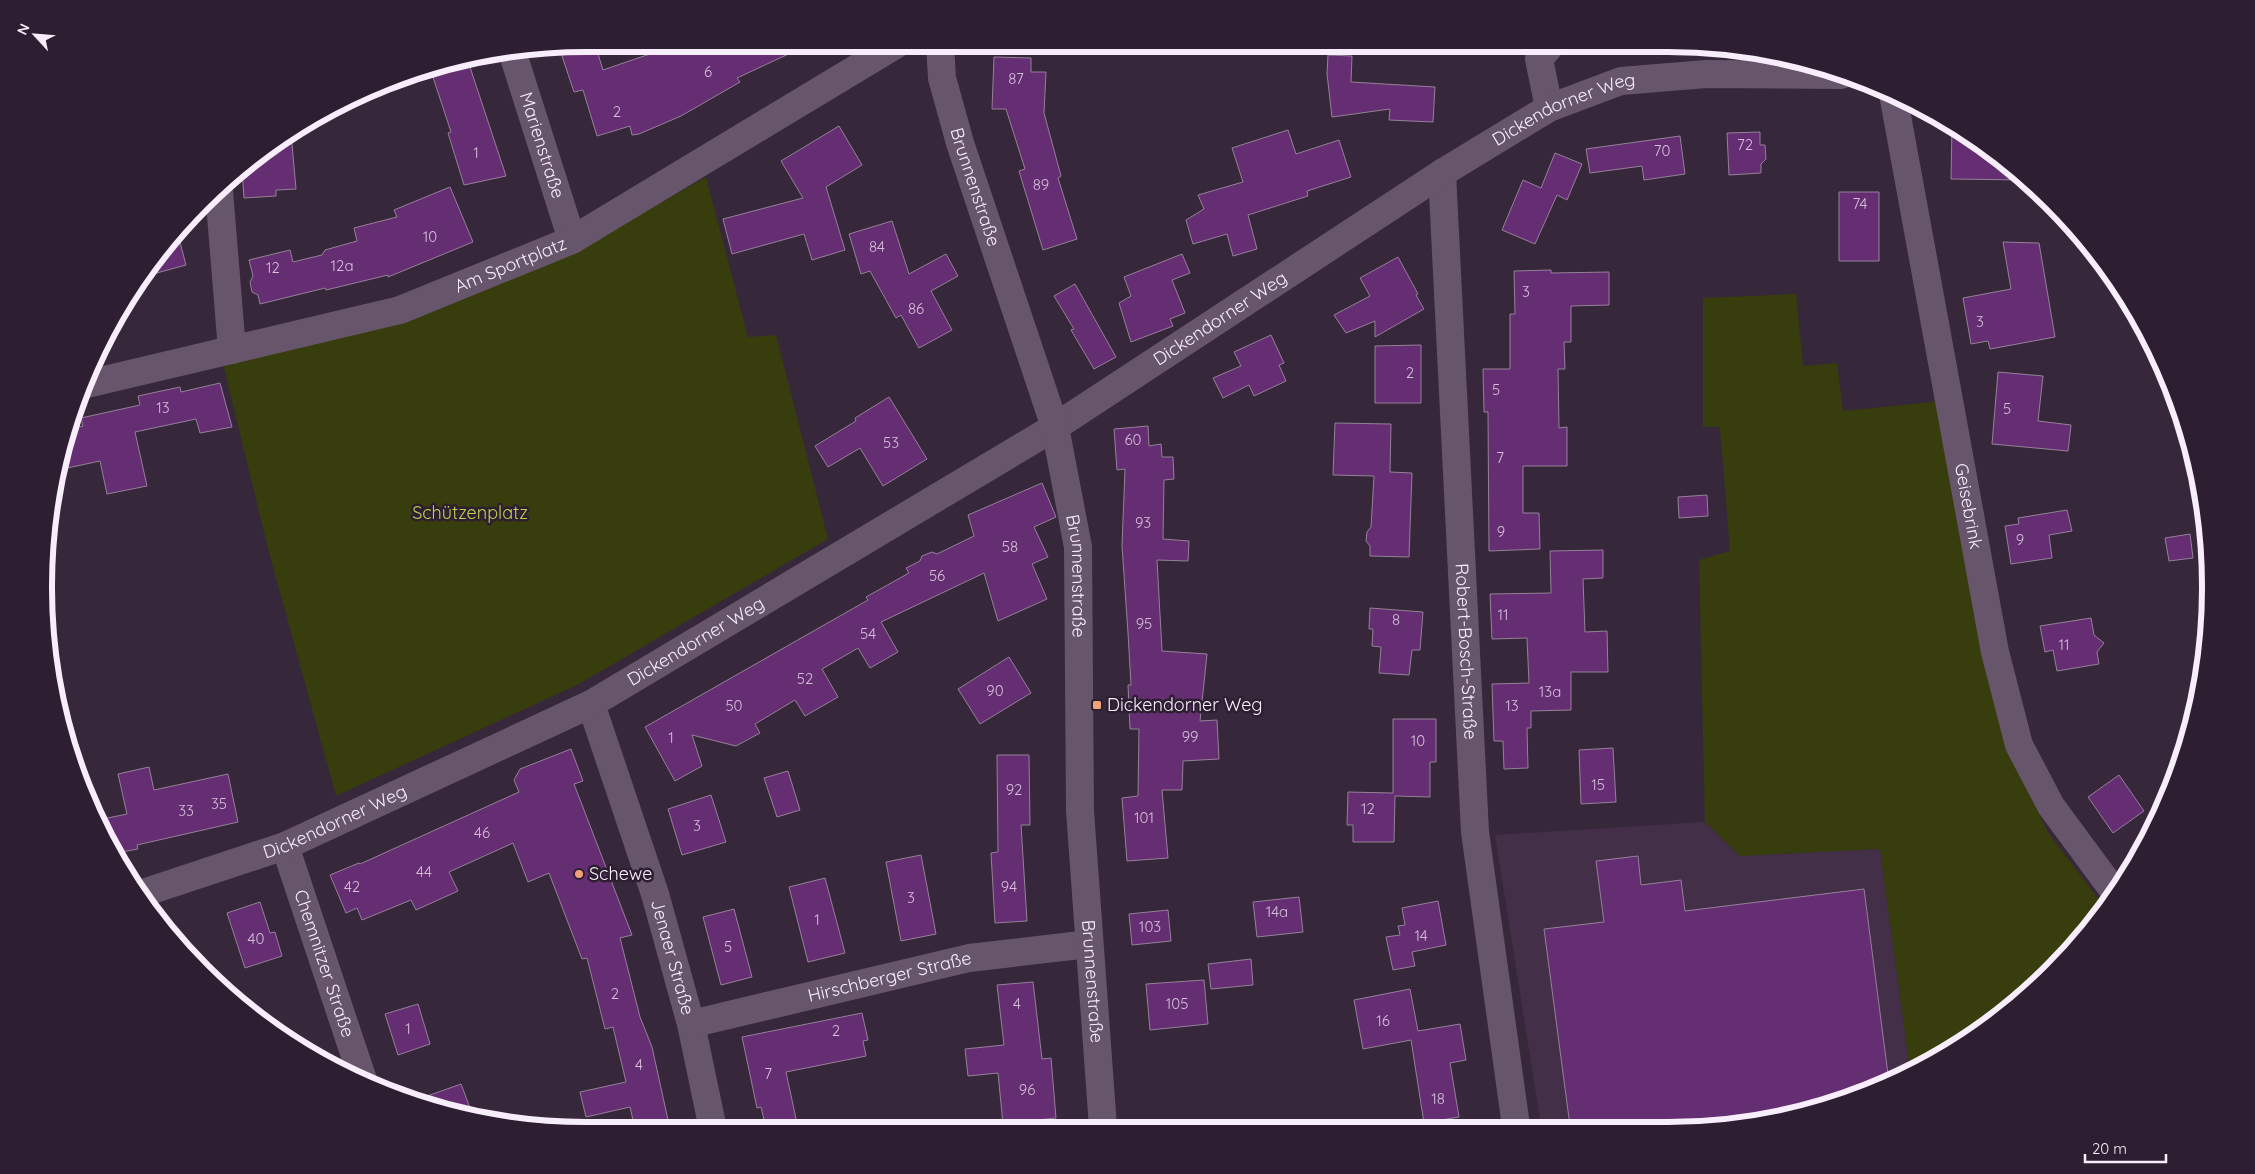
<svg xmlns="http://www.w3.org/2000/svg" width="2255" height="1174" font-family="Quicksand,sans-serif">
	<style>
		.built { fill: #432f48 }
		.green { fill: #373d0c }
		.building { fill: #662e72; stroke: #948198 }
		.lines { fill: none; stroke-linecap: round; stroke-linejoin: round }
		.minor { stroke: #67556b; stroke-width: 28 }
		.tertiary { stroke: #67556b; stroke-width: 28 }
		.poi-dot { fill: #f0a378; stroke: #2d1e31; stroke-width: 2 }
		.labels { text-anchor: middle; stroke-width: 5; stroke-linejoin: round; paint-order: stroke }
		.number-label { font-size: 15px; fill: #d4bed9 }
		.street-label { font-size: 18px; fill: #f8eefb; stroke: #2d1e31 }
		.park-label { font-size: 18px; fill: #bfd250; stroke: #2d1e31 }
		.poi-label { font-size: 18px; fill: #f8eefb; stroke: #2d1e31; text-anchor: start }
		.rim { fill: none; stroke: #f8eefb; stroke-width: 6 }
	</style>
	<rect width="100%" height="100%" fill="#37273b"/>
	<path class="built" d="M 1705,822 L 1740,856 L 1880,849 L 1910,1071 L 1876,1089 L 1739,1126 L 1541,1126 L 1495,835 Z"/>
	<path class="green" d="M 706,177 L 748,337 L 776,335 L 828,539 L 579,684 L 336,796 L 269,552 L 222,360 L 577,250 Z
		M 1796,294 L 1803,366 L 1837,363 L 1843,411 L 1942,401 L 2010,756 L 2049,834 L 2103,905 L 2076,945 L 1970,1039 L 1910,1071 L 1880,849 L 1740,856 L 1705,822 L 1699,560 L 1730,551 L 1720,427 L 1703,427 L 1703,298 Z"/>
	<path class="building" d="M 595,44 L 603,70 L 679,44 L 810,44 L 737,78 L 740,82 L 681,116 L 639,134 L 632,135 L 630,126 L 597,136 L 583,90 L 574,92 L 559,47 Z
		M 1328,55 L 1352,56 L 1351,82 L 1435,87 L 1433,122 L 1389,120 L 1390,109 L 1332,117 L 1327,74 Z
		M 994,57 L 1031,58 L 1031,72 L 1046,72 L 1044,113 L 1061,176 L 1058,178 L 1077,239 L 1043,250 L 1019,171 L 1025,169 L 1006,109 L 992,109 Z
		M 467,58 L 506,176 L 464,185 L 448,133 L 451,132 L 430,68 Z
		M 839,126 L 862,165 L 826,187 L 845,250 L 812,260 L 804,234 L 732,254 L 723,219 L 803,198 L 781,161 Z
		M 1952,127 L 1999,156 L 2024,180 L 1951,179 Z
		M 1288,130 L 1296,154 L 1339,140 L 1351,177 L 1307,191 L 1308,196 L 1248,215 L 1257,249 L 1233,256 L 1227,234 L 1193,244 L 1186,220 L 1204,209 L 1198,195 L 1243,182 L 1232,148 Z
		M 1760,132 L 1760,145 L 1765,145 L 1766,159 L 1761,164 L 1761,173 L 1729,175 L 1727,133 Z
		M 291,133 L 296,189 L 276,190 L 276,196 L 244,198 L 242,170 L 256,156 Z
		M 1680,136 L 1685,174 L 1644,180 L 1642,166 L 1590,173 L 1586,149 Z
		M 1555,153 L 1582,164 L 1567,200 L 1557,195 L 1535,244 L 1502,230 L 1523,180 L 1541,188 Z
		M 450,187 L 473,242 L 388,277 L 388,275 L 326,290 L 325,288 L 260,304 L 258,295 L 252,292 L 250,282 L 253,276 L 249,260 L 290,250 L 293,262 L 322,255 L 325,250 L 357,241 L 354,228 L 397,217 L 394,210 Z
		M 1839,192 L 1879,192 L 1879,261 L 1839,261 Z
		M 892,221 L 909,274 L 946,254 L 958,276 L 931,291 L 952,330 L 919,348 L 901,315 L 896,318 L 870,271 L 861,274 L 849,234 Z
		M 177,231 L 186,265 L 142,277 L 163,249 Z
		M 2003,242 L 2039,243 L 2055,337 L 1990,349 L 1988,341 L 1971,344 L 1963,298 L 2011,289 Z
		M 1182,254 L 1190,273 L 1172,280 L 1185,313 L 1170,319 L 1173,326 L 1131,342 L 1119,303 L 1131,296 L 1124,277 Z
		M 1398,257 L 1418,294 L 1416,295 L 1424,309 L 1375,337 L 1375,321 L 1346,333 L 1334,315 L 1370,296 L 1360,278 Z
		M 1551,270 L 1551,273 L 1609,272 L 1609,305 L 1571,306 L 1571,342 L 1564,342 L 1565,369 L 1558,369 L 1559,428 L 1567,427 L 1567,466 L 1523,466 L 1523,513 L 1539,513 L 1540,549 L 1489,551 L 1488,412 L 1484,412 L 1483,369 L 1510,369 L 1510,314 L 1515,314 L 1514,271 Z
		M 1075,284 L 1116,357 L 1094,369 L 1071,330 L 1074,329 L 1054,296 Z
		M 1271,335 L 1284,363 L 1279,365 L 1286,381 L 1254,396 L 1249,385 L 1223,398 L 1213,378 L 1241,366 L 1234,352 Z
		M 1421,345 L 1421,403 L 1375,403 L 1375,346 Z
		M 1998,372 L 2043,376 L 2038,421 L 2071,425 L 2068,451 L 1992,444 Z
		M 220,383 L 232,427 L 200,433 L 196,419 L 135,432 L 147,486 L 107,494 L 100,461 L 58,470 L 62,447 L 68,430 L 83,426 L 81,418 L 140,405 L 138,396 L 180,387 L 181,392 Z
		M 889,397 L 927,459 L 883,486 L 860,448 L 828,467 L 815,446 L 856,421 L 855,418 Z
		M 1335,423 L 1391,424 L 1390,472 L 1412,473 L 1409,557 L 1370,556 L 1370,546 L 1366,541 L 1367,532 L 1371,527 L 1374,476 L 1333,475 Z
		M 1148,426 L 1149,446 L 1161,444 L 1162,457 L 1173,457 L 1174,479 L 1164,480 L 1163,539 L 1189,541 L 1188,561 L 1157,560 L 1162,651 L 1207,654 L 1200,721 L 1217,720 L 1219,759 L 1183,761 L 1182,790 L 1162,790 L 1168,858 L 1127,861 L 1122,798 L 1138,796 L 1139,729 L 1130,729 L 1128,685 L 1131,685 L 1128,633 L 1122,546 L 1125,469 L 1117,470 L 1114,429 Z
		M 1042,483 L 1056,517 L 1034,527 L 1048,557 L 1032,564 L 1047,599 L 998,621 L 984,573 L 881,622 L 898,652 L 870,668 L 858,648 L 822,669 L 838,697 L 805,716 L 795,700 L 755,724 L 760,733 L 736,746 L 692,735 L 702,766 L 675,781 L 645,727 L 868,600 L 866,597 L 909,573 L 906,568 L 920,561 L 922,556 L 932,552 L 937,554 L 974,536 L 968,515 Z
		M 1707,495 L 1708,516 L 1679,518 L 1678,497 Z
		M 2067,510 L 2072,531 L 2049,535 L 2052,558 L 2011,564 L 2005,526 L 2019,524 L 2018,518 Z
		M 2190,534 L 2193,558 L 2169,561 L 2165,538 Z
		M 1603,550 L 1603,578 L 1583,579 L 1585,632 L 1607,631 L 1608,672 L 1571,672 L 1571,710 L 1531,711 L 1531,728 L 1527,728 L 1528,768 L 1504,769 L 1503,741 L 1494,741 L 1492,684 L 1529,683 L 1527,638 L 1492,639 L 1490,594 L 1551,593 L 1550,551 Z
		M 1370,608 L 1423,612 L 1420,650 L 1412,650 L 1409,675 L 1379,673 L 1381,647 L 1372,646 L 1373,629 L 1369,629 Z
		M 2091,618 L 2094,635 L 2104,643 L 2097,652 L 2099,664 L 2057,671 L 2053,650 L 2045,652 L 2040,626 Z
		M 1009,657 L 1031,693 L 980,724 L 958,689 Z
		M 1393,719 L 1436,719 L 1436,762 L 1430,762 L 1430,797 L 1395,796 L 1394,842 L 1353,842 L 1353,825 L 1347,825 L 1348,792 L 1393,793 Z
		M 1613,748 L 1616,802 L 1581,804 L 1579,750 Z
		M 571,749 L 583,781 L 574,784 L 632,935 L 620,938 L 640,1017 L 652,1047 L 670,1129 L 635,1129 L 630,1107 L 586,1117 L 580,1092 L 626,1082 L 613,1027 L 605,1029 L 587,958 L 582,959 L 549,873 L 528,882 L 513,843 L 449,872 L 458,891 L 416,910 L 411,900 L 362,920 L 357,908 L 346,913 L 330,875 L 359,863 L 360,864 L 519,792 L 514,780 L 520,769 Z
		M 997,755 L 1029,755 L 1030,825 L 1021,825 L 1027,921 L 995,923 L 991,853 L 998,852 Z
		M 149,767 L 154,790 L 228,774 L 238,822 L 137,845 L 138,849 L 116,853 L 98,820 L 127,814 L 118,774 Z
		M 788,771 L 800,810 L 777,817 L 764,778 Z
		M 2119,775 L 2144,811 L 2113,833 L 2088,797 Z
		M 711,795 L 726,842 L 682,855 L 668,809 Z
		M 921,855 L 936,934 L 901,941 L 886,862 Z
		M 1638,856 L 1641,885 L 1681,880 L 1685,911 L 1864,889 L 1889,1082 L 1876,1089 L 1739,1126 L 1570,1126 L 1544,929 L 1604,922 L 1596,861 Z
		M 825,878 L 845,953 L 808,962 L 789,887 Z
		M 1299,897 L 1303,932 L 1257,937 L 1253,902 Z
		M 1438,901 L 1446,945 L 1412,952 L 1415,966 L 1393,970 L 1386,937 L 1400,935 L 1398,926 L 1405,925 L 1402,908 Z
		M 260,902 L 270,933 L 275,932 L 282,956 L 245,968 L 227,913 Z
		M 734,909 L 752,977 L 721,985 L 703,917 Z
		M 1168,910 L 1171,941 L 1132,945 L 1129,914 Z
		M 1251,959 L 1253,985 L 1211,989 L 1208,964 Z
		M 1204,980 L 1208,1024 L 1150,1030 L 1146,984 Z
		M 1033,982 L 1042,1059 L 1051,1058 L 1056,1118 L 1003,1124 L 998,1073 L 968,1076 L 965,1049 L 1004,1045 L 997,985 Z
		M 1410,989 L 1418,1031 L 1460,1024 L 1466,1060 L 1450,1063 L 1459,1117 L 1424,1123 L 1411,1040 L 1363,1049 L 1354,1000 Z
		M 418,1004 L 430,1044 L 398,1055 L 385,1014 Z
		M 862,1013 L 868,1040 L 863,1041 L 866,1056 L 786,1072 L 798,1128 L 766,1128 L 761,1107 L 757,1108 L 742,1037 Z
		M 461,1084 L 473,1116 L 447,1112 L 416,1100 Z"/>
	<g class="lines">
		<g class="minor">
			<path id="s1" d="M 512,51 L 572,240"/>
			<path id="s2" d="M 1893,94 L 1995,652 L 2019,745 L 2051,806 L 2113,890"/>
			<path d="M 1549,108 L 1539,59 L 1551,45"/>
			<path id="s3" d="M 1442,173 L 1475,832 L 1516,1126"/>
			<path d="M 219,191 L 232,350"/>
			<path id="s4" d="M 83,385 L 400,310 L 572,240 L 897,44"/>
			<path id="s5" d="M 591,704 L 655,894 L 691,1024 L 713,1129"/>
			<path id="s6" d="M 285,846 L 363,1080"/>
			<path id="s7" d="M 140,894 L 285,846 L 591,704 L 1055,427 L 1442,173 L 1549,108 L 1621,81 L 1706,74 L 1841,75"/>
			<path id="s8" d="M 691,1024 L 969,958 L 1089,944"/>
		</g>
		<path class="tertiary" id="s9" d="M 940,44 L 942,78 L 960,143 L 1055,427 L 1078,547 L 1080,811 L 1103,1127"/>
	</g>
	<g class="poi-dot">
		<rect x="1092" y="700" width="10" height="10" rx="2.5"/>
		<circle cx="579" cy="874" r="5"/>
	</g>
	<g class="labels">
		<g class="number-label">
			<text x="708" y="77">6</text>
			<text x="1016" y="84">87</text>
			<text x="617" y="117">2</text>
			<text x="1745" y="150">72</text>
			<text x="1662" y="156">70</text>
			<text x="476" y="158">1</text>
			<text x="1041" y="190">89</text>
			<text x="1860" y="209">74</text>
			<text x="430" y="242">10</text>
			<text x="877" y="252">84</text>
			<text x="342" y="271">12a</text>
			<text x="273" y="273">12</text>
			<text x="1526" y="297">3</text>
			<text x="916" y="314">86</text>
			<text x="1980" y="327">3</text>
			<text x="1410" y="378">2</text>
			<text x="1496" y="395">5</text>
			<text x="163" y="413">13</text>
			<text x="2007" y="414">5</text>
			<text x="1133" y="445">60</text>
			<text x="891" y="448">53</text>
			<text x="1500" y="463">7</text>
			<text x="1143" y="528">93</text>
			<text x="1501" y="537">9</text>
			<text x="2020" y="545">9</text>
			<text x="1010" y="552">58</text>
			<text x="937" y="581">56</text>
			<text x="1503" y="620">11</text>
			<text x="1396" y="625">8</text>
			<text x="1144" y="629">95</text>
			<text x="868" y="639">54</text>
			<text x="2064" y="650">11</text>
			<text x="805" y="684">52</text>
			<text x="995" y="696">90</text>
			<text x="1550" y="697">13a</text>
			<text x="734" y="711">50</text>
			<text x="1512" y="711">13</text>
			<text x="1190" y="742">99</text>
			<text x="671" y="743">1</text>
			<text x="1418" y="746">10</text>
			<text x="1598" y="790">15</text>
			<text x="1014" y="795">92</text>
			<text x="219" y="809">35</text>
			<text x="1368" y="814">12</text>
			<text x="186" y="816">33</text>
			<text x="1144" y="823">101</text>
			<text x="697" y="831">3</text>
			<text x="482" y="838">46</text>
			<text x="424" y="877">44</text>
			<text x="352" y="892">42</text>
			<text x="1009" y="892">94</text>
			<text x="911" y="903">3</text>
			<text x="1277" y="917">14a</text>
			<text x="817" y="925">1</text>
			<text x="1150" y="932">103</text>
			<text x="1421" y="941">14</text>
			<text x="256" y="944">40</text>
			<text x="728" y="952">5</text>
			<text x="615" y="999">2</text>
			<text x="1017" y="1009">4</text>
			<text x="1177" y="1009">105</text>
			<text x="1383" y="1026">16</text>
			<text x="408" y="1034">1</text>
			<text x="836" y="1036">2</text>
			<text x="639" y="1070">4</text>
			<text x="768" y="1079">7</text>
			<text x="1027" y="1095">96</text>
			<text x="1438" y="1104">18</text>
		</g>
		<g class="street-label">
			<text dy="6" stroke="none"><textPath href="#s7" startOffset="1632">Dickendorner Weg</textPath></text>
			<text dy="6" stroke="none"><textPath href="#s1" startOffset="99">Marienstraße</textPath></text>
			<text dy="6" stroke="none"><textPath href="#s9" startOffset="148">Brunnenstraße</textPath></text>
			<text dy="6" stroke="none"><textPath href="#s4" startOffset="445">Am Sportplatz</textPath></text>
			<text dy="6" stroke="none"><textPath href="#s7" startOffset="1228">Dickendorner Weg</textPath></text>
			<text dy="6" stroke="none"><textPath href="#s2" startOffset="419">Geisebrink</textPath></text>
			<text dy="6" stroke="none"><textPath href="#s9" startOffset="552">Brunnenstraße</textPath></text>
			<text dy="6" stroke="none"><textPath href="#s7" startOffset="612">Dickendorner Weg</textPath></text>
			<text dy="6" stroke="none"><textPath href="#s3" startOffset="479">Robert-Bosch-Straße</textPath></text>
			<text dy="6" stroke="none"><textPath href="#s7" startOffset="208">Dickendorner Weg</textPath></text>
			<text dy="6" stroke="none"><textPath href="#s5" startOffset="266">Jenaer Straße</textPath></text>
			<text dy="6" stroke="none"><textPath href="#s6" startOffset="124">Chemnitzer Straße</textPath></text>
			<text dy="6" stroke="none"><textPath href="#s8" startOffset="204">Hirschberger Straße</textPath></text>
			<text dy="6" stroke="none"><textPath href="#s9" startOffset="958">Brunnenstraße</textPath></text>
		</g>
		<g class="park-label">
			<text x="470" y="519">Schützenplatz</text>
		</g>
		<g class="poi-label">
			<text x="1107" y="711">Dickendorner Weg</text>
			<text x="589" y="880">Schewe</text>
		</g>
	</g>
	<path d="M0 0H2255V1174H0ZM586 52H1668A534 534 0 0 1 2202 586V588A534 534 0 0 1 1668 1122H586A534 534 0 0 1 52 588V586A534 534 0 0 1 586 52Z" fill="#2d1e31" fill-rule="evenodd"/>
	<path class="rim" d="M586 52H1668A534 534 0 0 1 2202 586V588A534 534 0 0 1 1668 1122H586A534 534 0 0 1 52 588V586A534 534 0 0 1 586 52Z"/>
	<g transform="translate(35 35) rotate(296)" stroke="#2d1e31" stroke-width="4" paint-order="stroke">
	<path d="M0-4L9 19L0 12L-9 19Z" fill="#f8eefb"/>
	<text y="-8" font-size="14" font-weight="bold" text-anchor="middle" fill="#f8eefb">N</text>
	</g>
	<path d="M2085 1154v8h81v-8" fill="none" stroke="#f8eefb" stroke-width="2.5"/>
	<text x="2092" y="1154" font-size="15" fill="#f8eefb" stroke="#2d1e31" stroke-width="4" paint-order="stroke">20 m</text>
</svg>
